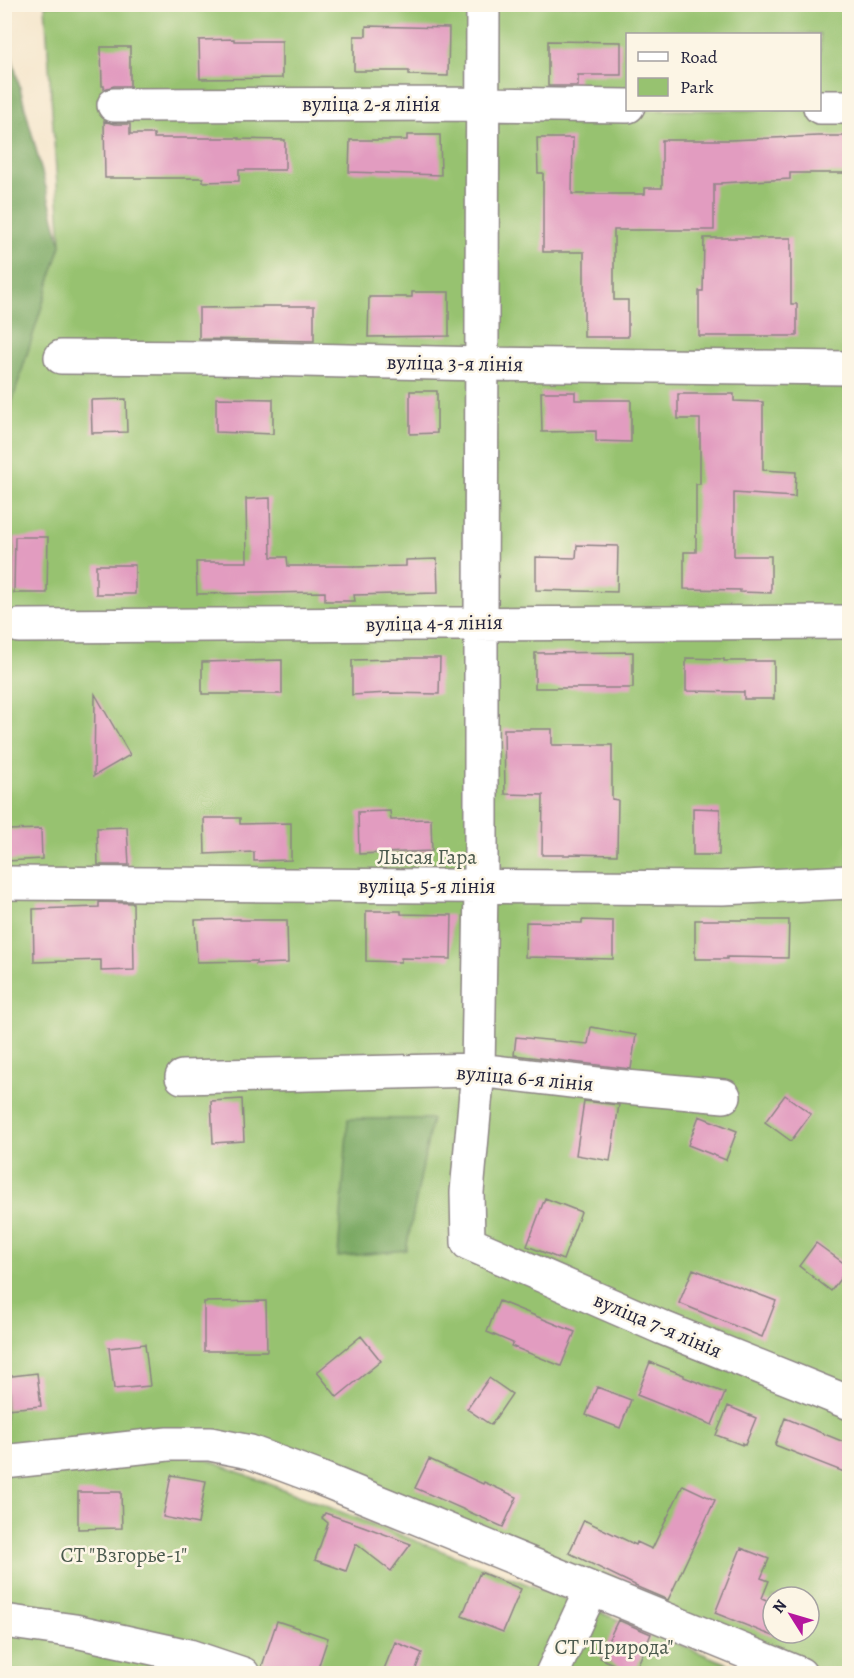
<svg xmlns="http://www.w3.org/2000/svg" width="854" height="1678" font-family="Alegreya,serif">
	<style>
		.green { fill: #97c270; stroke: #5c7256; stroke-width: 1.5; fill-rule: evenodd }
		.forest { fill: #79a862; stroke: #4e654e; stroke-width: 1.5 }
		.building { fill: #e29cc0 }
		.lines { fill: none; stroke-linecap: round; stroke-linejoin: round }
		.minor-casing { stroke: #8c8484; stroke-width: 36 }
		.minor { stroke: #fff; stroke-width: 33 }
		.labels { text-anchor: middle; stroke-width: 5; stroke-linejoin: round; paint-order: stroke }
		.street-label { font-size: 21px; fill: #22223b; stroke: #fcf5e5 }
		.park-label { font-size: 21px; fill: #4b5a4e; stroke: #fcf5e5 }
	</style>
	<rect width="100%" height="100%" fill="#fcf5e5"/>
	<filter id="ink" filterUnits="userSpaceOnUse"><feTurbulence type="fractalNoise" baseFrequency=".0167" numOctaves="2"/><feDisplacementMap in="SourceGraphic" scale="12" xChannelSelector="R" yChannelSelector="G"/><feConvolveMatrix kernelMatrix="1 2 1 2 8 2 1 2 1" color-interpolation-filters="sRGB"/></filter>
	<filter id="wash" filterUnits="userSpaceOnUse"><feTurbulence type="fractalNoise" baseFrequency=".008" numOctaves="4" result="noise"/><feDisplacementMap in="SourceGraphic" scale="24" xChannelSelector="R" yChannelSelector="G"/><feGaussianBlur stdDeviation="1.35" result="paint"/><feColorMatrix in="noise" values="0 0 0 0 0 0 0 0 0 0 0 0 0 0 0 0 0 1.4 0 .05"/><feComposite in="paint" operator="in"/></filter>
	<g filter="url(#wash)">
		<rect width="100%" height="100%" fill="#f5e6cc"/>
		<path class="green" d="M 45,5 L 849,5 L 849,1673 L 803,1673 L 317,1477 L 169,1445 L 599,1612 L 750,1673 L 5,1674 L 4,420 L 61,245 ZM 628,34 L 820,34 L 820,110 L 628,110 ZM 773,1597 L 809,1597 L 809,1633 L 773,1633 Z"/>
		<path class="forest" d="M 4,27 L 61,245 L 5,425 L 4,425 Z
			M 348,1119 L 432,1119 L 406,1250 L 338,1257 Z"/>
		<g id="blocks">
			<path class="building" d="M 366,26 L 449,28 L 448,76 L 409,75 L 409,71 L 354,71 L 354,36 L 366,36 Z
				M 234,39 L 234,41 L 282,41 L 282,78 L 200,79 L 199,40 Z
				M 548,41 L 621,42 L 621,75 L 578,75 L 578,86 L 548,86 Z
				M 101,47 L 130,47 L 130,86 L 114,86 L 104,89 L 104,86 L 102,86 Z
				M 104,121 L 114,124 L 130,124 L 130,134 L 154,134 L 154,138 L 239,138 L 239,139 L 285,140 L 285,170 L 239,170 L 239,181 L 203,182 L 203,178 L 105,178 Z
				M 407,135 L 440,135 L 441,175 L 349,172 L 350,140 L 407,140 Z
				M 818,136 L 849,136 L 849,173 L 790,173 L 790,179 L 721,183 L 721,184 L 714,184 L 714,230 L 614,230 L 614,300 L 628,300 L 628,337 L 584,337 L 584,252 L 543,252 L 543,173 L 538,173 L 537,138 L 573,138 L 572,194 L 645,194 L 645,188 L 662,188 L 662,140 L 730,140 Z
				M 704,238 L 791,238 L 791,304 L 797,304 L 797,336 L 699,336 L 699,291 L 703,291 Z
				M 412,292 L 449,292 L 449,336 L 368,337 L 369,297 L 412,297 Z
				M 262,306 L 314,306 L 314,341 L 199,339 L 199,308 L 262,307 Z
				M 410,391 L 437,391 L 437,433 L 410,434 Z
				M 541,392 L 575,392 L 575,400 L 631,400 L 631,442 L 596,441 L 596,431 L 542,432 Z
				M 678,394 L 734,394 L 734,401 L 763,402 L 763,470 L 796,472 L 795,497 L 734,493 L 734,556 L 771,556 L 771,593 L 740,592 L 740,590 L 684,589 L 684,552 L 696,552 L 696,484 L 700,484 L 700,419 L 678,419 Z
				M 216,398 L 273,399 L 273,434 L 216,432 Z
				M 126,399 L 127,432 L 92,433 L 91,400 Z
				M 270,498 L 271,557 L 287,557 L 288,566 L 354,566 L 354,567 L 406,566 L 406,560 L 437,559 L 438,593 L 354,595 L 355,601 L 325,601 L 325,592 L 197,594 L 196,562 L 247,562 L 246,499 Z
				M 15,537 L 48,537 L 47,593 L 14,593 Z
				M 577,545 L 618,546 L 617,592 L 536,590 L 536,557 L 576,558 Z
				M 96,565 L 135,565 L 135,594 L 96,594 Z
				M 633,652 L 633,688 L 535,688 L 535,653 Z
				M 398,658 L 440,658 L 439,694 L 389,693 L 352,695 L 352,660 L 398,659 Z
				M 686,658 L 724,659 L 724,661 L 774,661 L 774,699 L 744,699 L 744,692 L 686,691 Z
				M 282,660 L 282,694 L 202,694 L 202,662 Z
				M 95,694 L 130,755 L 94,776 Z
				M 504,729 L 552,729 L 552,745 L 612,745 L 612,799 L 618,800 L 617,855 L 570,854 L 570,855 L 542,855 L 543,795 L 505,794 Z
				M 693,808 L 720,809 L 719,855 L 693,855 Z
				M 390,811 L 391,820 L 431,819 L 432,851 L 359,854 L 358,812 Z
				M 204,818 L 240,818 L 240,824 L 291,823 L 291,860 L 254,861 L 254,852 L 205,854 Z
				M 127,827 L 129,865 L 98,865 L 97,828 Z
				M 41,829 L 42,859 L 7,861 L 6,830 Z
				M 99,902 L 133,903 L 134,970 L 101,971 L 101,960 L 34,962 L 33,909 L 99,907 Z
				M 366,911 L 401,911 L 401,914 L 452,915 L 451,959 L 401,958 L 401,962 L 366,961 Z
				M 240,919 L 240,920 L 287,920 L 288,963 L 256,964 L 256,961 L 197,962 L 195,920 Z
				M 582,920 L 613,921 L 613,959 L 525,957 L 526,922 L 582,923 Z
				M 695,920 L 789,920 L 788,958 L 727,957 L 727,959 L 695,959 Z
				M 591,1027 L 636,1035 L 631,1069 L 514,1055 L 516,1037 L 588,1044 Z
				M 785,1095 L 811,1114 L 791,1141 L 765,1122 Z
				M 242,1099 L 244,1141 L 213,1143 L 211,1101 Z
				M 584,1101 L 619,1105 L 610,1161 L 576,1155 Z
				M 699,1116 L 737,1131 L 726,1160 L 688,1145 Z
				M 545,1198 L 581,1212 L 563,1260 L 527,1246 Z
				M 816,1243 L 849,1267 L 831,1291 L 799,1266 Z
				M 693,1269 L 776,1301 L 762,1337 L 679,1303 Z
				M 266,1301 L 267,1351 L 204,1351 L 204,1302 Z
				M 499,1301 L 575,1332 L 561,1366 L 511,1346 L 513,1343 L 487,1332 Z
				M 361,1336 L 381,1361 L 337,1397 L 317,1372 Z
				M 145,1344 L 150,1386 L 114,1389 L 109,1348 Z
				M 650,1362 L 684,1375 L 684,1377 L 725,1393 L 712,1425 L 637,1395 Z
				M 37,1373 L 41,1406 L 7,1409 L 4,1377 Z
				M 489,1378 L 512,1394 L 491,1425 L 467,1409 Z
				M 597,1387 L 631,1400 L 620,1428 L 586,1415 Z
				M 728,1406 L 756,1418 L 745,1445 L 742,1443 L 742,1445 L 716,1435 Z
				M 785,1418 L 849,1444 L 849,1474 L 775,1445 Z
				M 429,1459 L 483,1484 L 484,1482 L 517,1497 L 503,1527 L 415,1488 Z
				M 171,1475 L 206,1481 L 198,1524 L 163,1517 Z
				M 683,1485 L 715,1500 L 668,1600 L 635,1586 L 635,1585 L 569,1553 L 584,1520 L 636,1545 L 637,1542 L 652,1549 Z
				M 78,1492 L 121,1492 L 122,1528 L 78,1529 Z
				M 325,1513 L 363,1526 L 411,1544 L 391,1571 L 356,1544 L 346,1571 L 315,1560 L 328,1523 L 322,1518 Z
				M 741,1548 L 769,1559 L 761,1578 L 769,1581 L 762,1598 L 773,1603 L 773,1636 L 715,1613 Z
				M 480,1572 L 521,1589 L 503,1632 L 462,1616 Z
				M 618,1620 L 651,1634 L 634,1674 L 600,1658 Z
				M 277,1621 L 328,1638 L 316,1674 L 275,1674 L 261,1669 Z
				M 395,1642 L 422,1653 L 414,1674 L 382,1674 Z"/>
		</g>
	</g>
	<g filter="url(#ink)">
		<use href="#blocks" fill-opacity="0" stroke="#8c8484" stroke-width="1.5"/>
		<g class="lines">
			<g class="minor-casing">
				<path id="minor" d="M 483,4 L 481,623 L 481,887 L 478,1070 L 467,1192 L 468,1243 L 663,1328 L 850,1403
					M 114,105 L 483,104 L 628,106
					M 820,107 L 850,107
					M 61,357 L 214,358 L 482,364 L 850,368
					M 19,626 L 850,622
					M 4,883 L 722,888 L 850,882
					M 182,1077 L 478,1070 L 614,1086 L 724,1096
					M 4,1462 L 168,1444 L 210,1444 L 250,1452 L 317,1477 L 800,1674
					M 4,1621 L 75,1631 L 189,1656 L 243,1674
					M 552,1674 L 591,1590"/>
			</g>
			<use href="#minor" class="minor"/>
		</g>
	</g>
	<g class="labels">
		<g class="street-label">
			<text x="371" y="111">вуліца 2-я лінія</text>
			<text transform="translate(455 363) rotate(1)" y="7">вуліца 3-я лінія</text>
			<text transform="translate(434 623) rotate(-1)" y="7">вуліца 4-я лінія</text>
			<text x="427" y="893">вуліца 5-я лінія</text>
			<text transform="translate(525 1078) rotate(5)" y="7">вуліца 6-я лінія</text>
			<text transform="translate(658 1325) rotate(23)" y="7">вуліца 7-я лінія</text>
		</g>
		<g class="park-label">
			<text x="427" y="864">Лысая Гара</text>
			<text x="124" y="1562">СТ "Взгорье-1"</text>
			<text x="614" y="1654">СТ "Природа"</text>
		</g>
	</g>
	<rect width="854" height="1678" fill="none" stroke="#fcf5e5" stroke-width="24"/>
	<rect x="626" y="33" width="195" height="78" fill="#fcf5e5" stroke="#a5a1a1" stroke-width="1.5"/>
	<rect x="638" y="52" width="30" height="9" fill="#ffffff" stroke="#a5a1a1" stroke-width="1.5"/>
	<text x="680" y="63" font-size="18" fill="#22223b">Road</text>
	<rect x="638" y="78" width="30" height="18" fill="#97c270" stroke="#a5a1a1" stroke-width="1.5"/>
	<text x="680" y="93" font-size="18" fill="#22223b">Park</text>
	<g transform="translate(791 1615) rotate(307)"><circle r="28" fill="#fcf5e5" stroke="#a5a1a1" stroke-width="1.5"/>
	<path d="M0-4.5L10 22L0 15L-10 22Z" fill="#b5179e"/>
	<text y="-9" font-size="16" font-weight="bold" text-anchor="middle" fill="#22223b">N</text>
	</g>
</svg>
